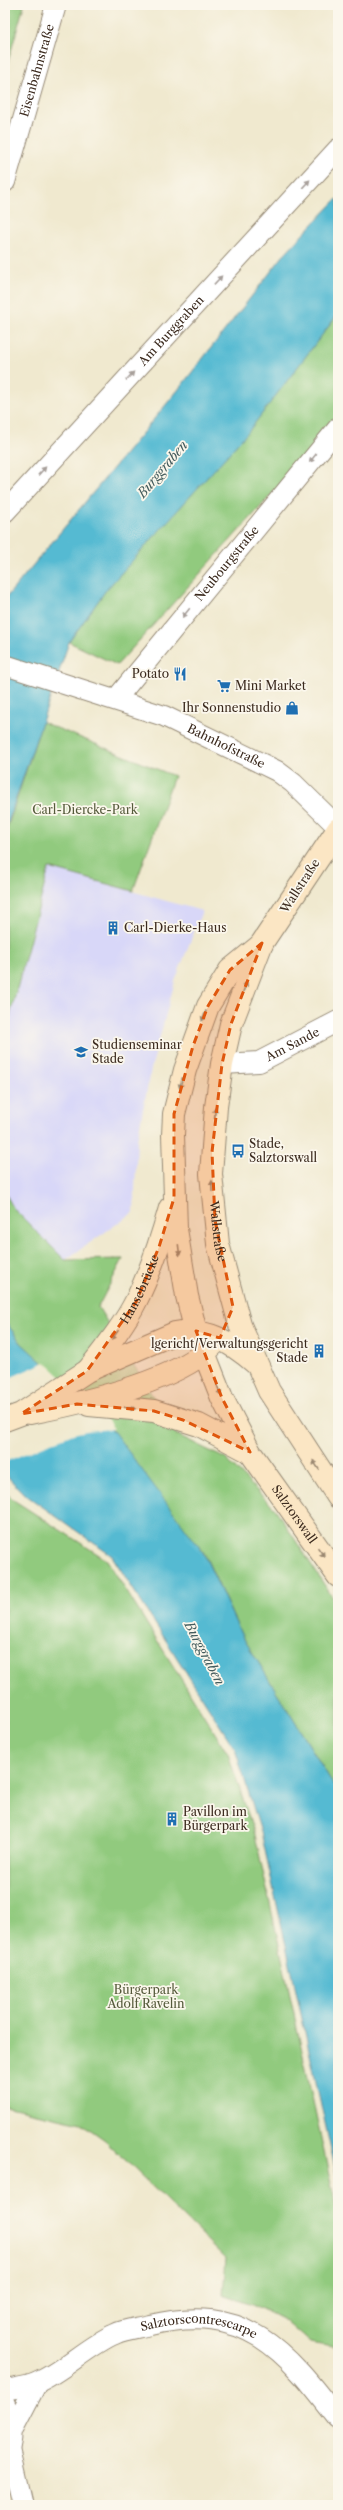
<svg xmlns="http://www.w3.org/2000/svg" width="343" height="2510" font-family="'Libre Caslon Text',serif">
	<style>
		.built { fill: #d8d7f8 }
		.green { fill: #91ca7e; stroke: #667a4e }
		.water { fill: #54bad2; stroke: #487278 }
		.pier { fill: #f0e9cf }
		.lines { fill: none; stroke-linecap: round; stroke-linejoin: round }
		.minor-casing { stroke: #968a76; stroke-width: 22 }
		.secondary-casing { stroke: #968a76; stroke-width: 24 }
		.minor { stroke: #fff; stroke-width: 20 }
		.secondary { stroke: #fbe6c4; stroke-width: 22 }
		.rail-casing { stroke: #3b2a1e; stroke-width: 4.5 }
		.rail { stroke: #fbf7ec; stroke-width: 3; stroke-dasharray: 9; stroke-linecap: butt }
		.oneway { fill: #a79f9a }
		.oneway2 { fill: #9b8871 }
		.marked { fill: #df570d; fill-opacity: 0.2; stroke: #df570d; stroke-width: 3; stroke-dasharray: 8 5; stroke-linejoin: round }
		.labels { text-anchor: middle; stroke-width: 3.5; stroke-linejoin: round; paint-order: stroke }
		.street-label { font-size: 12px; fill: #3b2a1e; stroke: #fbf7ec }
		.poi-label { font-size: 12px; fill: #3b2a1e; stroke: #fbf7ec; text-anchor: start }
		.park-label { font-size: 12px; fill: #555a3b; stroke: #fbf7ec }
		.water-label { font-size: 13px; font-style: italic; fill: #445c5d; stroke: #fbf7ec }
	</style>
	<rect width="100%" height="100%" fill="#fbf7ec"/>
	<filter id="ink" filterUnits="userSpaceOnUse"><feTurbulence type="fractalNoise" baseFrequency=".025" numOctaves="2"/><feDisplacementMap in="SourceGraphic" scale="8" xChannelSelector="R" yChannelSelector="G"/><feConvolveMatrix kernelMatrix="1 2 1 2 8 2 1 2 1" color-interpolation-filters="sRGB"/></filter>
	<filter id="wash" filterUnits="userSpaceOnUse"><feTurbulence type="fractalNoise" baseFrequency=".012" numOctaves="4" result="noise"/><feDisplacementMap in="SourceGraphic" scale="16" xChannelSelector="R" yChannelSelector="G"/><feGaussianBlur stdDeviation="0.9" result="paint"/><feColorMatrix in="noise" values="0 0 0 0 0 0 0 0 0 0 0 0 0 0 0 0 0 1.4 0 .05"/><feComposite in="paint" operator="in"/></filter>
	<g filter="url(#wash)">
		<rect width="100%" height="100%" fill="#f0e9cf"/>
		<path class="built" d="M 49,868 L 202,911 L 175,981 L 151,1069 L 137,1140 L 134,1212 L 65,1260 L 14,1209 L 5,1193 L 5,1034 Z"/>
		<path class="green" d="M 5,5 L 24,5 L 5,72 Z
			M 338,314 L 338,415 L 304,459 L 117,665 L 69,642 L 106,590 L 248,432 Z
			M 42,722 L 174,776 L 133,891 L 49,868 L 5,1034 L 5,835 Z
			M 5,1193 L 14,1209 L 65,1260 L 123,1259 L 98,1307 L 176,1434 L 226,1459 L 276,1510 L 338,1606 L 338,1792 L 241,1634 L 203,1551 L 21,1343 L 5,1321 Z
			M 5,1492 L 15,1501 L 107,1560 L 228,1754 L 255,1835 L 338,2216 L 338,2348 L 310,2343 L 284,2320 L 252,2304 L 223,2294 L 226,2259 L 105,2140 L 81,2123 L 5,2106 Z"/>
		<path class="water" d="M 338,198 L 338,314 L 248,432 L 106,590 L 69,642 L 5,831 L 5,599 L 178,390 L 287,251 Z
			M 5,1321 L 21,1343 L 105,1420 L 203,1552 L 241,1634 L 338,1792 L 338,2182 L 261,1832 L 235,1749 L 112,1556 L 23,1493 L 5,1474 Z"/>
		<path class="pier" d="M 45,1362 L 106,1418 L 114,1429 L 87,1431 L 73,1434 L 5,1462 L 5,1380 Z"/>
	</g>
	<g filter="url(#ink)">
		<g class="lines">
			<g class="minor-casing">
				<g id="minor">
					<path id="s1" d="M 5,182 L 56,5"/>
					<path id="s2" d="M 5,512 L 338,149"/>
					<path id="s3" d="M 5,665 L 164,716 L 277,771 L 293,783 L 338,827"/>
					<path id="s4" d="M 116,699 L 338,428"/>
					<path id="s5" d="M 222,1064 L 259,1062 L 338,1021"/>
					<path id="s6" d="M 5,2390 C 15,2388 28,2387 38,2382 C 65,2370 87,2346 115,2334 C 125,2329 139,2328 150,2325 C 246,2302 285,2350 338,2419"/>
					<path d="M 5,2404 C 13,2422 15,2440 5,2458"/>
					<path d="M 12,2431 L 37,2383"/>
					<path d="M 9,2449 L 22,2505"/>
				</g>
			</g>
			<g class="secondary-casing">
				<g id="secondary">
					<path id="s7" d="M 338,829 L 262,943 L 231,1024 L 222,1064 L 216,1107 L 211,1174 L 218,1244 L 240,1325 L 269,1391 L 338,1497"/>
					<path id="s8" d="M 262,944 L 230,970 L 208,1006 L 185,1070 L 174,1114 L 173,1135 L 176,1229 L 187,1296 L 196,1332 L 222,1398 L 250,1452 L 338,1576"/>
					<path id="s9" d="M 89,1369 C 106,1347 124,1325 136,1301 C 151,1271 161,1240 170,1208"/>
					<path d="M 89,1405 L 154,1411 L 199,1425 L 250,1452"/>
					<path d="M 30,1413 C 82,1403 177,1382 214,1344"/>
					<path d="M 5,1420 L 21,1414 L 87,1371 L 175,1333 C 207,1327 232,1343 255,1363"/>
				</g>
			</g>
			<use href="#minor" class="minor"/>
			<use href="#secondary" class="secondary"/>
			<g class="rail-casing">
				<path id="rail" d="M 5,6 L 5,5"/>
			</g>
			<use href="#rail" class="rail"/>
		</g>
		<defs><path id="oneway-solid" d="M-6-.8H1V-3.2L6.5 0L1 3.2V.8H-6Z"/></defs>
		<g class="oneway">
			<use href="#oneway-solid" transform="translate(306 184) rotate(-47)"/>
			<use href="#oneway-solid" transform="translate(218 280) rotate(-47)"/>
			<use href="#oneway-solid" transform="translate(130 376) rotate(-47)"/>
			<use href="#oneway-solid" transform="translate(313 458) rotate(129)"/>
			<use href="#oneway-solid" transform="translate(42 471) rotate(-47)"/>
			<use href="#oneway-solid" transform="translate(186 613) rotate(129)"/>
		</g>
		<g class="oneway2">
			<use href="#oneway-solid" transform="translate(245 987) rotate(-69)"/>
			<use href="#oneway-solid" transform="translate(204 1016) rotate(111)"/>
			<use href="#oneway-solid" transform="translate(181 1083) rotate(105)"/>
			<use href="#oneway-solid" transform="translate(215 1113) rotate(-85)"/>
			<use href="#oneway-solid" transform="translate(212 1186) rotate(-91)"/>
			<use href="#oneway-solid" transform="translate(179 1250) rotate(83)"/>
			<use href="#oneway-solid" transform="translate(115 1335) rotate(126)"/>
			<use href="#oneway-solid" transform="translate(219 1390) rotate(68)"/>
			<use href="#oneway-solid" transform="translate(130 1408) rotate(8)"/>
			<use href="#oneway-solid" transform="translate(316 1465) rotate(-124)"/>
			<use href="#oneway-solid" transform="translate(321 1552) rotate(55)"/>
		</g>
	</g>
	<path class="marked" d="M 262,943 L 231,1024 L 222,1064 L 212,1152 L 215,1220 L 233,1307 L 220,1338 L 196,1331 L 222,1398 L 250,1452 L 183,1420 L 154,1411 L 77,1404 L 21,1414 L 87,1371 L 136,1302 L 159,1247 L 174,1198 L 174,1114 L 193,1046 L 208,1006 L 230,970 Z"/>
	<defs>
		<g id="restaurant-bare" transform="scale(1.08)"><path d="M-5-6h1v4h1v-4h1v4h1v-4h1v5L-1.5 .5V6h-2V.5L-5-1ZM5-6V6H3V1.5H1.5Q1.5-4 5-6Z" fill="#1f6fb2" stroke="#fbf7ec" stroke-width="2.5" paint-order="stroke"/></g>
		<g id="supermarket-bare" transform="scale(1.08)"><path d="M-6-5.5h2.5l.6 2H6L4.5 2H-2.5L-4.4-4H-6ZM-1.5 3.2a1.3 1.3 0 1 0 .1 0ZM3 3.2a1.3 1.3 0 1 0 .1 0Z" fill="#1f6fb2" stroke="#fbf7ec" stroke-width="2.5" paint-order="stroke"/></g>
		<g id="shop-bare" transform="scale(1.08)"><path d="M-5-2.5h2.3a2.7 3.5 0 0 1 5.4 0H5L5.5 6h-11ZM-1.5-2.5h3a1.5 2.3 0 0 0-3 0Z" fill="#1f6fb2" stroke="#fbf7ec" stroke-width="2.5" paint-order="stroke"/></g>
		<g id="building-bare" transform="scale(1.08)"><path d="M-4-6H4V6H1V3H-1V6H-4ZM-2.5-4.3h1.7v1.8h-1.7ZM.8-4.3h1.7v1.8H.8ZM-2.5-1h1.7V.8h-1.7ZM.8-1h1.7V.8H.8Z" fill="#1f6fb2" stroke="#fbf7ec" stroke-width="2.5" paint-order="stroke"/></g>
		<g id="university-bare" transform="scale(1.08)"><path d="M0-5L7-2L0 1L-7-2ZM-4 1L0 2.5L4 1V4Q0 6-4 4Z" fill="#1f6fb2" stroke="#fbf7ec" stroke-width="2.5" paint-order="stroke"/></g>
		<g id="bus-bare" transform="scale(1.08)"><path d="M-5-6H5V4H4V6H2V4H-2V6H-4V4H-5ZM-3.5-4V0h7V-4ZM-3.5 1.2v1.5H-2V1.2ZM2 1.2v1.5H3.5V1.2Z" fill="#1f6fb2" stroke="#fbf7ec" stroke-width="2.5" paint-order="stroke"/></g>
	</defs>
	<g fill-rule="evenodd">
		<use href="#restaurant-bare" x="180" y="674"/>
		<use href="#supermarket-bare" x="224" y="686"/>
		<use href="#shop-bare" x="292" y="708"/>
		<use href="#building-bare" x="113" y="928"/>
		<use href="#university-bare" x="81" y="1052"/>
		<use href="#bus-bare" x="238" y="1151"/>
		<use href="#building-bare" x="319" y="1351"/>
		<use href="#building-bare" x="172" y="1819"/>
	</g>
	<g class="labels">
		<g class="street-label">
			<text dy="4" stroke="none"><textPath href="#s1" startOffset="116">Eisenbahnstraße</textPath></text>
			<text dy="4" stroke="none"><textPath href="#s2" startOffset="246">Am Burggraben</textPath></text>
			<text dy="4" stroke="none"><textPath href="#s4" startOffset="175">Neubourgstraße</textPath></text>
			<text dy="4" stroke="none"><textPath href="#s3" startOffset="236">Bahnhofstraße</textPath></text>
			<text transform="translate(300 886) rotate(-57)" y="4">Wallstraße</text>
			<text dy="4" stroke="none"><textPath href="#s5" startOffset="75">Am Sande</textPath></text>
			<text dy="4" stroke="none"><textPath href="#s7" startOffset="433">Wallstraße</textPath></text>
			<text dy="4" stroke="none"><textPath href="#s9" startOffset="95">Hansebrücke</textPath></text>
			<text dy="4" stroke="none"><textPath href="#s8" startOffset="625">Salztorswall</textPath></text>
			<text dy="4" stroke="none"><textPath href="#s6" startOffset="211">Salztorscontrescarpe</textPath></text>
		</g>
		<g class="poi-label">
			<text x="169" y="678" text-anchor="end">Potato</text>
			<text x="235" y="690">Mini Market</text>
			<text x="281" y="712" text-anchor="end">Ihr Sonnenstudio</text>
			<text x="124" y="932">Carl-Dierke-Haus</text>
			<text x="92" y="1049">Studienseminar<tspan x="92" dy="14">Stade</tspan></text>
			<text x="249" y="1148">Stade,<tspan x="249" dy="14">Salztorswall</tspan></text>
			<text x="308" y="1348" text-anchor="end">lgericht/Verwaltungsgericht<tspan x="308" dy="14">Stade</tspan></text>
			<text x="183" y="1816">Pavillon im<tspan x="183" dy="14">Bürgerpark</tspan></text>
		</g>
		<g class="park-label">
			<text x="85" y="814">Carl-Diercke-Park</text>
			<text x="146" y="1994">Bürgerpark<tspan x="146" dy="14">Adolf Ravelin</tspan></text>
		</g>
		<g class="water-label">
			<text transform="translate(162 469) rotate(-50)" y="5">Burggraben</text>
			<text transform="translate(205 1653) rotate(62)" y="5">Burggraben</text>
		</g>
	</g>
	<rect width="343" height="2510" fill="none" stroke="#fbf7ec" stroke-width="20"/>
</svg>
